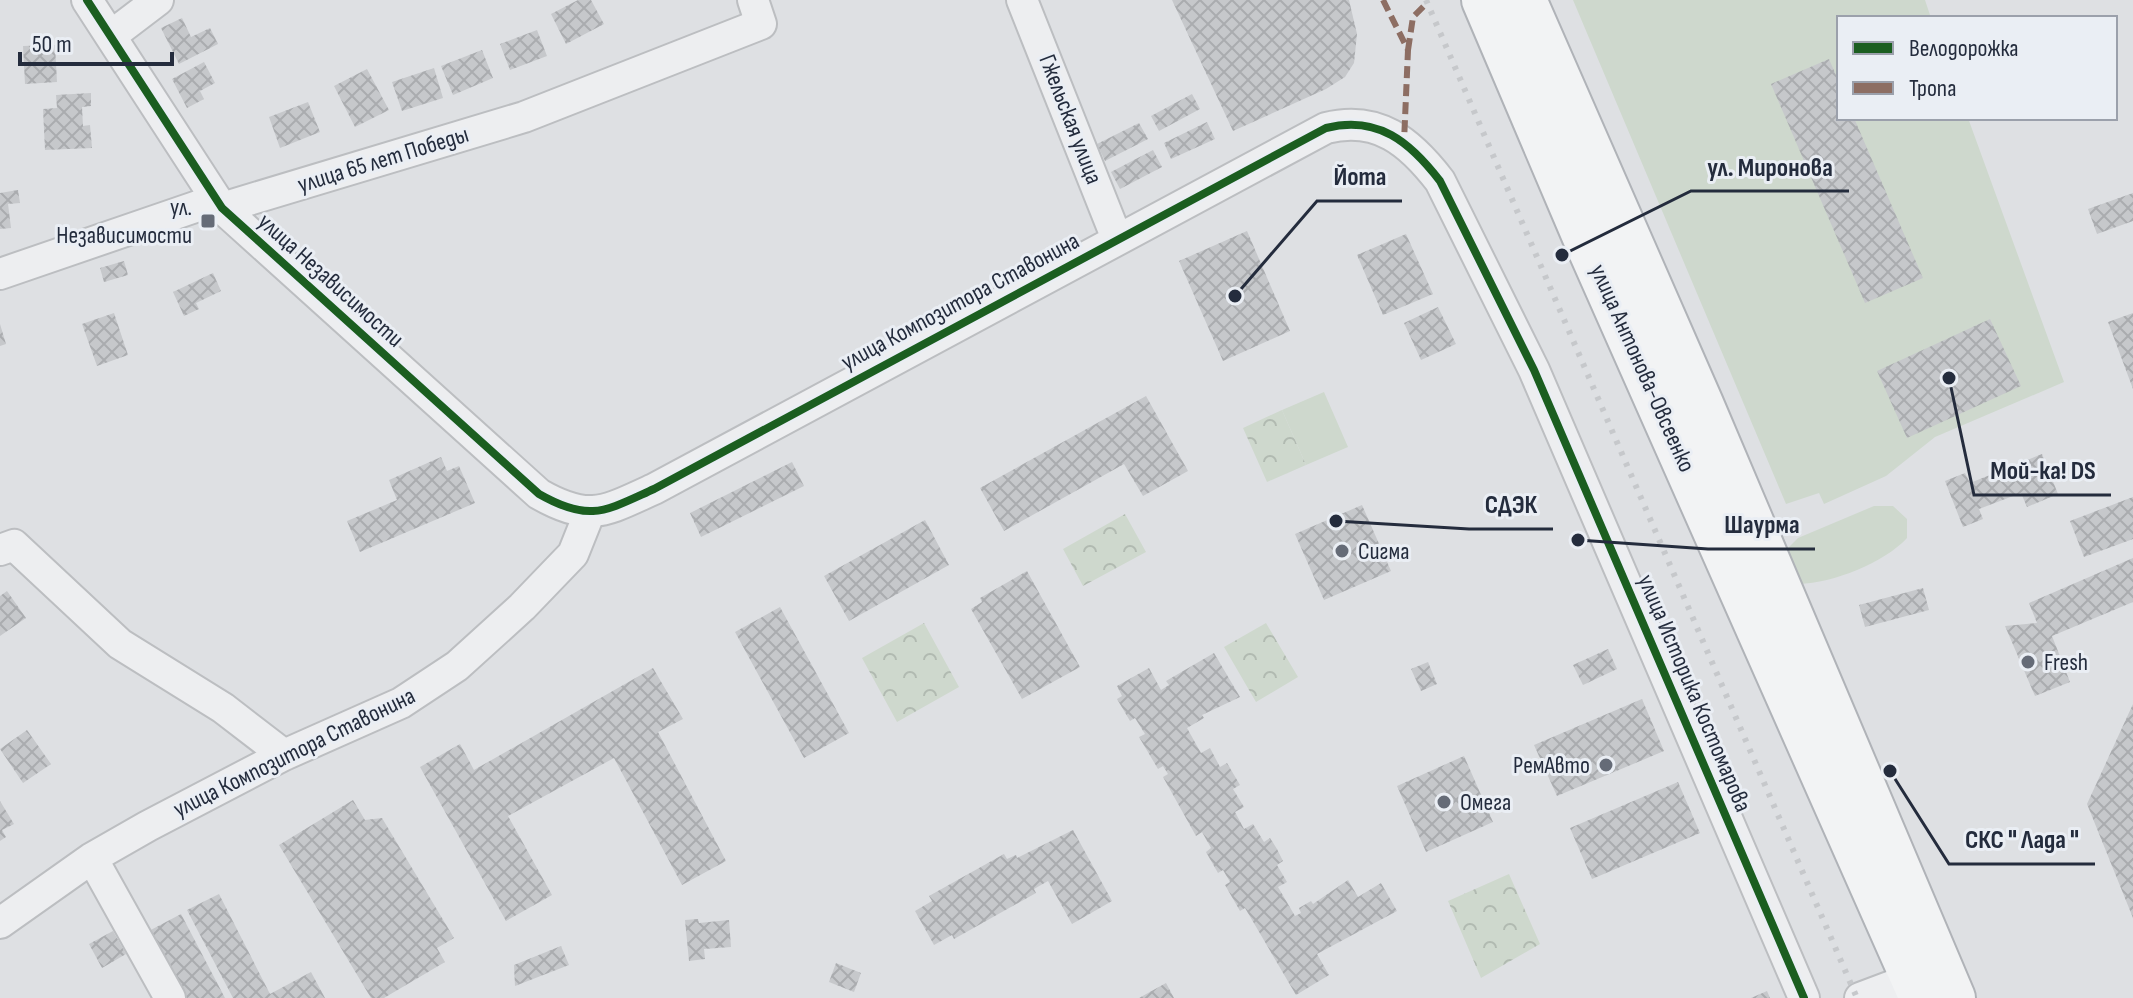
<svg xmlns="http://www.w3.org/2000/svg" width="2133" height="998" font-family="'Sofia Sans Condensed',sans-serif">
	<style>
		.green { fill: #ced8cd }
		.park { fill: url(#park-crowns) }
		.building { fill: url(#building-cross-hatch) }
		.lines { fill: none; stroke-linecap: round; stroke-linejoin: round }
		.minor-casing { stroke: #bcbec1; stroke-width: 34 }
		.highway-casing { stroke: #b0b3b8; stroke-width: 48 }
		.minor { stroke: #edeef0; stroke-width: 30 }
		.highway { stroke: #f2f3f4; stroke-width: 44 }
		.rail { stroke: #c6c8cb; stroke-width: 6; stroke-dasharray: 4 8; stroke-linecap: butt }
		.quiet { stroke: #8d6e63; stroke-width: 6; stroke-dasharray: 12 6; stroke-linecap: butt }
		.cycleway-casing { stroke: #eaeef4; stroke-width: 13 }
		.cycleway { stroke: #1b5e20; stroke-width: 8 }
		.poi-dot { fill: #656b77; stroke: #eaeef4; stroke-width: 3 }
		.labels { text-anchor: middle; stroke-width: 6; stroke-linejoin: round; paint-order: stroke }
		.street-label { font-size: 24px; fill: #242c3d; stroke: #eaeef4 }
		.poi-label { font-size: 24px; fill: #242c3d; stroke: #eaeef4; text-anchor: start }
		.leader { fill: none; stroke: #242c3d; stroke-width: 3 }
		.callout-dot { fill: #242c3d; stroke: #eaeef4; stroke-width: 3 }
		.callout-label { font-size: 26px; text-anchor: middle; font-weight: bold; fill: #242c3d; stroke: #eaeef4; stroke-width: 6; stroke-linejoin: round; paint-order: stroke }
	</style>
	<defs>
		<pattern id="park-crowns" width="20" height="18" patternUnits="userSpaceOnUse" patternTransform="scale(2)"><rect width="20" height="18" fill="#ced8cd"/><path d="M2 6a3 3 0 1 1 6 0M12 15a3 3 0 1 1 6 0" fill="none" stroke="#b1bab1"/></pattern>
		<pattern id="building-cross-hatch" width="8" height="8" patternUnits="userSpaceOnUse" patternTransform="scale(2)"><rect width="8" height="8" fill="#c6c8cb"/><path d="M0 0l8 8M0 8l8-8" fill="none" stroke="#aaacaf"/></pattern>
	</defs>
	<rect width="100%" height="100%" fill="#dee0e3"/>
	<path class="green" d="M 1573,0 L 1925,0 L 1931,18 L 1839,18 L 1839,118 L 1968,118 L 2064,382 L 1935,437 L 1886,476 L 1824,504 L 1819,493 L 1786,504 Z
		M 1324,392 L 1348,447 L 1306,465 L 1282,410 Z
		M 1874,506 L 1893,506 L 1907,519 L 1907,538 C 1884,563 1833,583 1799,584 L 1785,551 L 1798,538 Z"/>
	<path class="park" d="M 1282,410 L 1306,465 L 1267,482 L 1243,428 Z
		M 1125,514 L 1146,552 L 1083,586 L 1063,549 Z
		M 924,623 L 959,687 L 897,722 L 862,658 Z
		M 1266,623 L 1298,677 L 1256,702 L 1224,647 Z
		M 1509,874 L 1540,944 L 1481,978 L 1448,901 Z"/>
	<path class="building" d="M 578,0 L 591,0 L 604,24 L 566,44 L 551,14 Z
		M 1172,0 L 1349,0 L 1357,34 L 1354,63 L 1345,77 L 1326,89 L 1233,131 Z
		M 182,18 L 191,37 L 210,28 L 218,44 L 179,64 L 161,28 Z
		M 537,30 L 547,56 L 510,70 L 500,44 Z
		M 55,45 L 57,82 L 25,84 L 23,46 Z
		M 482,50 L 493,78 L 453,95 L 441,66 Z
		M 1829,59 L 1839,82 L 1839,118 L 1854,118 L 1923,278 L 1865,303 L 1771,84 Z
		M 204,62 L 215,83 L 200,91 L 204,99 L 187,108 L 172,79 Z
		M 434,68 L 443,98 L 402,111 L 392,82 Z
		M 367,69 L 389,110 L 355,127 L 334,86 Z
		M 91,93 L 91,106 L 82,107 L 83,126 L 90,125 L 92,148 L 45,150 L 43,109 L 57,108 L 56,95 Z
		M 1192,94 L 1200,109 L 1159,131 L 1151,116 Z
		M 308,102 L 320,132 L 280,148 L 269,117 Z
		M 1207,122 L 1215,139 L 1171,159 L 1164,143 Z
		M 1139,123 L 1148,139 L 1105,161 L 1097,144 Z
		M 1153,150 L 1162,167 L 1120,189 L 1111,172 Z
		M 18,190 L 20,203 L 8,204 L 11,228 L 0,229 L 0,193 Z
		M 2133,193 L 2133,221 L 2097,234 L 2088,209 Z
		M 1247,231 L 1290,331 L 1223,361 L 1179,261 Z
		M 1406,234 L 1433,294 L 1383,315 L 1357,255 Z
		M 124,261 L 128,275 L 104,282 L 100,268 Z
		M 213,273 L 221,291 L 196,303 L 199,309 L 184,316 L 173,292 Z
		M 1438,307 L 1456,344 L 1421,360 L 1404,323 Z
		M 114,313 L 128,355 L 97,366 L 82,324 Z
		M 2133,313 L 2133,389 L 2108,322 Z
		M 1990,319 L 2021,386 L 1907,438 L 1877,371 Z
		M 0,324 L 6,344 L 0,346 Z
		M 1146,396 L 1188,471 L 1143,496 L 1124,464 L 1004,531 L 980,488 Z
		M 2042,454 L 2058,494 L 2027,507 L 2021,493 L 1979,509 L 1983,519 L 1963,527 L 1945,481 L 1965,473 L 1970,483 Z
		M 441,457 L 447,471 L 459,466 L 475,503 L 360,552 L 347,521 L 397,500 L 389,480 Z
		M 792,462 L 804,486 L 701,537 L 690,513 Z
		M 2133,497 L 2133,539 L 2084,557 L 2070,521 Z
		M 1362,505 L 1391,571 L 1324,600 L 1295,534 Z
		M 925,520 L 949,565 L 849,621 L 824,576 Z
		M 2133,558 L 2133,602 L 2052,636 L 2070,682 L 2035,696 L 2005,626 L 2037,623 L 2029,603 Z
		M 1027,571 L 1080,667 L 1022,699 L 971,609 L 982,602 L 980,598 Z
		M 1923,588 L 1929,610 L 1865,627 L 1859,605 Z
		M 7,591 L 26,618 L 0,636 L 0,596 Z
		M 780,607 L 849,733 L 804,758 L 735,632 Z
		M 1608,649 L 1617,669 L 1583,685 L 1573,665 Z
		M 1214,653 L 1240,697 L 1202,715 L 1204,718 L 1187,728 L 1201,753 L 1210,748 L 1220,767 L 1227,763 L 1240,785 L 1233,789 L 1244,807 L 1235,812 L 1244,829 L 1253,824 L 1264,842 L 1270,838 L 1277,849 L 1283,861 L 1277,865 L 1287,882 L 1278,887 L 1295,916 L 1301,913 L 1299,908 L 1311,901 L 1313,904 L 1348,880 L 1358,897 L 1381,883 L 1397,911 L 1317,954 L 1329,975 L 1296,995 L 1245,908 L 1240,911 L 1225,885 L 1230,882 L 1223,870 L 1218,873 L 1206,852 L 1211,848 L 1202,832 L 1196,836 L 1163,777 L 1168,774 L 1163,766 L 1158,769 L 1139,737 L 1145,734 L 1135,718 L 1130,721 L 1117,699 L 1122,696 L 1117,686 L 1149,668 L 1161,690 L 1169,685 L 1166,681 Z
		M 1428,662 L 1437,684 L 1421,691 L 1411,669 Z
		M 653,668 L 683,719 L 658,732 L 726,861 L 682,885 L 614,758 L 508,816 L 552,895 L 506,921 L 420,767 L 460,744 L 474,770 Z
		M 1642,699 L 1664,751 L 1557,796 L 1534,745 Z
		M 2133,704 L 2133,918 L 2087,804 Z
		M 27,730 L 51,764 L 23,783 L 0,749 Z
		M 1464,756 L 1493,822 L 1426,852 L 1397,786 Z
		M 1678,782 L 1700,833 L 1592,879 L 1570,828 Z
		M 353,800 L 365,820 L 382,818 L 454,938 L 437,948 L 445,962 L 384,998 L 371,998 L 279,845 Z
		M 0,801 L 14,824 L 2,830 L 6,837 L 0,841 Z
		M 1073,830 L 1112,901 L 1072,924 L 1048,881 L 1034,889 L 1036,893 L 954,939 L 952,935 L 934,945 L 915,911 L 932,901 L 929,896 L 1004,854 L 1007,859 L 1016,855 L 1017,858 Z
		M 219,894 L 270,994 L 311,972 L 325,998 L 233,998 L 187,910 Z
		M 181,914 L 225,998 L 181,998 L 147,932 Z
		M 698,919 L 699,923 L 729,920 L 731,947 L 704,949 L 705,959 L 689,961 L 685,920 Z
		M 113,931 L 126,954 L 102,968 L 89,944 Z
		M 561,946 L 569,965 L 515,986 L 514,965 Z
		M 836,963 L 861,973 L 854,992 L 829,982 Z
		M 1166,983 L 1174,998 L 1139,998 Z
		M 1767,991 L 1770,998 L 1751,998 Z"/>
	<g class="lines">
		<g class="minor-casing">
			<path id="minor" d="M 87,0 L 222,208 L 539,494 C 590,523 605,511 654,489 L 1326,128 C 1378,115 1410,142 1440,181 L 1534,370 L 1804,998
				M 1022,0 L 1117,239
				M 112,35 L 158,0
				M 0,274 L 198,206 L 222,208 L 524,117 L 761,24 L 753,0
				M 0,550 L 14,545 L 120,644 L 223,708 L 284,755
				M 92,858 L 170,998
				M 0,923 L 92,858 L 148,826 L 284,755 L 401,703 L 457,666 L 522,607 L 573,554 L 589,514
				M 1860,998 L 1929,972"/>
		</g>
		<g class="highway-casing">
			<path id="highway" d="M 1484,0 L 1587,242 L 1922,998
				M 1524,0 L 1701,404 L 1953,998"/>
		</g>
		<use href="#minor" class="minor"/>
		<use href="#highway" class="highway"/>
		<path class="rail" d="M 1426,0 L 1857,998"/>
		<path class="quiet" d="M 1383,0 L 1408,50 L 1404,142
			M 1408,50 L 1413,17 L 1427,3"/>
		<g class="cycleway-casing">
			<path id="cycleway" d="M 87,0 L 222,208 L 539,494 C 590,523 605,511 654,489 L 1326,128 C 1378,115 1410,142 1440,181 L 1534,370 L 1804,998"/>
		</g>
		<use href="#cycleway" class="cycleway"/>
	</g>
	<g class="poi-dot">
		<rect x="200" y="213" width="16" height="16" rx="4"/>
		<circle cx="1342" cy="551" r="8"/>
		<circle cx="2028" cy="662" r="8"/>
		<circle cx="1606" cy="765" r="8"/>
		<circle cx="1444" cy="802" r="8"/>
	</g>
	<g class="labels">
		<g class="street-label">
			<text transform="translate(1071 119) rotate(69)" y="8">Гжельская улица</text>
			<text transform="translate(383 159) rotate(-17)" y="8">улица 65 лет Победы</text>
			<text transform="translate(331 280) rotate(42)" y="8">улица Независимости</text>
			<text transform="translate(960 301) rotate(-28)" y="8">улица Композитора Ставонина</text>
			<text transform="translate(1643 368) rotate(66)" y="8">улица Антонова-Овсеенко</text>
			<text transform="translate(1695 693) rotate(67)" y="8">улица Историка Костомарова</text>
			<text transform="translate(294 752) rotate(-26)" y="8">улица Композитора Ставонина</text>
		</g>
		<g class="poi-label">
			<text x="192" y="215" text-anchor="end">ул.<tspan x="192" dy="28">Независимости</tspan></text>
			<text x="1358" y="559">Сигма</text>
			<text x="2044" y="670">Fresh</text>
			<text x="1590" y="773" text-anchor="end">РемАвто</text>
			<text x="1460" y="810">Омега</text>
		</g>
	</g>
	<path class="leader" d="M1562 255L1691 191H1849M1235 296L1317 201H1402M1949 378L1974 495H2111M1336 521L1469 529H1553M1578 540L1708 549H1815M1890 771L1949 864H2095"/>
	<g class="callout-dot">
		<circle cx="1562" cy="255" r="8"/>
		<circle cx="1235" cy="296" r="8"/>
		<circle cx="1949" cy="378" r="8"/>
		<circle cx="1336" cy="521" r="8"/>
		<circle cx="1578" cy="540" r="8"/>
		<circle cx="1890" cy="771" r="8"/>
	</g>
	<g class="callout-label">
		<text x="1770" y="176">ул. Миронова</text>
		<text x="1360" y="185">Йота</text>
		<text x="2043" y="479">Мой-ка! DS</text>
		<text x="1511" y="513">СДЭК</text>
		<text x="1762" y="533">Шаурма</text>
		<text x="2022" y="848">СКС " Лада "</text>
	</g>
	<rect x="1837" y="16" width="280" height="104" fill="#eaeef4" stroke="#9ba0ab" stroke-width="2"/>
	<rect x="1853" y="42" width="40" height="12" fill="#1b5e20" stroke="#9ba0ab" stroke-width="2"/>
	<text x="1909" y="56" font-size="24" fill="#242c3d">Велодорожка</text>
	<rect x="1853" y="82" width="40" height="12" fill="#8d6e63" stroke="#9ba0ab" stroke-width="2"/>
	<text x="1909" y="96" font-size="24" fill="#242c3d">Тропа</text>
	<path d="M20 52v12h152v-12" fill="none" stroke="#242c3d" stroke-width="4"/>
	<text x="32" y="52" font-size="24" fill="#242c3d" stroke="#eaeef4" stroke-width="6" paint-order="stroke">50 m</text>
</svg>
